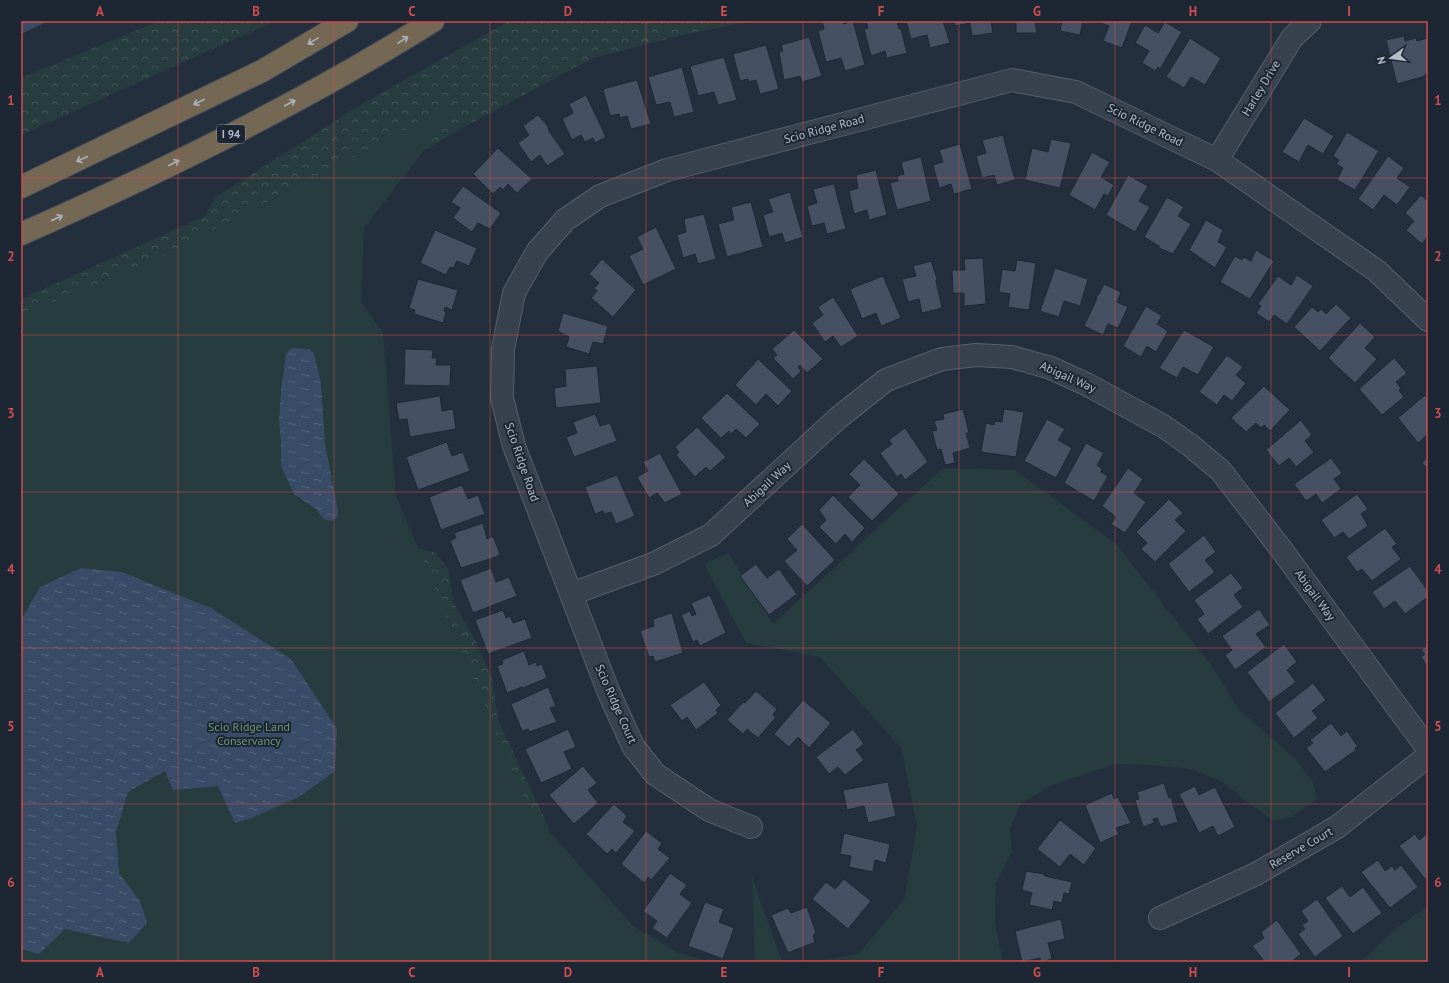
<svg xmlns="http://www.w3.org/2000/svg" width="1449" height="983" font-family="'PT Sans',sans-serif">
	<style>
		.forest { fill: url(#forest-crowns) }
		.park { fill: #263c3f }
		.water { fill: url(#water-ripples) }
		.building { fill: #455162; stroke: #1f2835 }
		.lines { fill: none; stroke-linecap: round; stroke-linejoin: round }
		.street-casing { stroke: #565f6c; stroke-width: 24 }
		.highway-casing { stroke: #434c59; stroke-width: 24 }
		.street { stroke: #38414e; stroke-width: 22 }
		.highway { stroke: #746855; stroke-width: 22 }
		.oneway { stroke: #aeb4bd }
		.grid { fill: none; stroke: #ce4d50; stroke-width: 1; stroke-opacity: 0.55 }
		.labels { text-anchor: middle; stroke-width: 4; stroke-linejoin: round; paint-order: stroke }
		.shield { fill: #1d2633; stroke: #878f9c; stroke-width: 1 }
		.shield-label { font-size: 11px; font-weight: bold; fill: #b4bcc9 }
		.street-label { font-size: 12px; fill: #b4bcc9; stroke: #1d2633 }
		.park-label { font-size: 12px; fill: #6b9a76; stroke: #1d2633 }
		.neatline { fill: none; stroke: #ce4d50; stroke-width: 1.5 }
		.grid-label { font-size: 13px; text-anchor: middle; font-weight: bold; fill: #ce4d50 }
	</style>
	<defs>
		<pattern id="forest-crowns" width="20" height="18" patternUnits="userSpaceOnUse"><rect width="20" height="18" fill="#263c3f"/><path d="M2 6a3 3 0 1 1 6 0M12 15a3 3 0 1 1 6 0" fill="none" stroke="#435659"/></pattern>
		<pattern id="water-ripples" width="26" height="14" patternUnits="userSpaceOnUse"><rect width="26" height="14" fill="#394c67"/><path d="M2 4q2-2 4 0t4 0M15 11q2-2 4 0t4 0" fill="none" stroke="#53647b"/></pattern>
	</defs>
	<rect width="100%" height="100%" fill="#242f3e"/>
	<path class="forest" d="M 159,21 L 275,21 L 21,135 L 21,78 Z
		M 509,21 L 755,21 L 686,34 L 593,58 L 464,127 L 262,244 L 417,548 L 436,553 L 448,569 L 454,603 L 475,640 L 492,678 L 498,720 L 543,815 L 572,882 L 21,620 L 21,299 L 205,216 L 214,198 L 362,104 Z"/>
	<path class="park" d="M 463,100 L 364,228 L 361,302 L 383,332 L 396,496 L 528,807 L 633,926 L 677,952 L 710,962 L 21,962 L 21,315 L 159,258 Z
		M 943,468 L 1015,470 L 1116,544 L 1211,665 L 1240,711 L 1296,759 L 1313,782 L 1317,799 L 1293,816 L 1274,821 L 1252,806 L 1224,783 L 1192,769 L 1149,765 L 1115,764 L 1055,784 L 1021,803 L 1010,828 L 1012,852 L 996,883 L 995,924 L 1003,962 L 817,962 L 858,954 L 904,900 L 917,826 L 901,748 L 820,657 L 746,643 L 704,564 L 728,553 L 773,624 Z
		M 752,877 L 782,962 L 755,962 Z
		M 1428,905 L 1428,962 L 1361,962 L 1391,933 Z"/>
	<path class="water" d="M 21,21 L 48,21 L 21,34 Z
		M 292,348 L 309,349 L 314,353 L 321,384 L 325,444 L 338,511 L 337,518 L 331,521 L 324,519 L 316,509 L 294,494 L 281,466 L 281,441 L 279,420 L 281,391 L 286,354 Z
		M 81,568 L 121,572 L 211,608 L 291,659 L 337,729 L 335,771 L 299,797 L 249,819 L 235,823 L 218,786 L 173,790 L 165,771 L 128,792 L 116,832 L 119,873 L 140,901 L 147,923 L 129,943 L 65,929 L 39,954 L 21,949 L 21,620 L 40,587 Z"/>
	<path class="building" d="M 822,21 L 843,21 L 844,24 L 853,21 L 865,65 L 845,71 L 841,58 L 826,62 L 818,31 L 824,29 Z
		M 866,21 L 897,21 L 899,29 L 901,29 L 907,53 L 887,58 L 885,51 L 871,56 L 864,29 L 868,28 Z
		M 906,21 L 943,21 L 950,43 L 930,48 L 927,35 L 911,39 Z
		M 954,21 L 991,21 L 993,33 L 972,36 L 970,23 L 955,26 Z
		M 1016,21 L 1035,21 L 1037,33 L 1016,33 Z
		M 1062,21 L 1083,21 L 1080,35 L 1060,31 Z
		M 1096,21 L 1132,21 L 1122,48 L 1103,41 L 1109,26 Z
		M 1165,22 L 1182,32 L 1160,69 L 1158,67 L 1155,71 L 1142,63 L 1149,51 L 1135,43 L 1145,25 L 1158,33 Z
		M 1404,36 L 1405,41 L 1416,38 L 1417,41 L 1428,38 L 1428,74 L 1425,74 L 1425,76 L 1397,84 L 1386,40 Z
		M 809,37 L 822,76 L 802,82 L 800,76 L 784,80 L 779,52 L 783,51 L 781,45 Z
		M 1190,38 L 1221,58 L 1205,85 L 1191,77 L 1184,88 L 1166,77 Z
		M 766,45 L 779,89 L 760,94 L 756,80 L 749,82 L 748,79 L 740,81 L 733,54 Z
		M 724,57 L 737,100 L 718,105 L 714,92 L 698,96 L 690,66 Z
		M 682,67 L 694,112 L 674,117 L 670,102 L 656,105 L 648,77 Z
		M 637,80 L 651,124 L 631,129 L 627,116 L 620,118 L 619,114 L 610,116 L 603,89 Z
		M 586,95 L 606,137 L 595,143 L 593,138 L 585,142 L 581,135 L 572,140 L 562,119 L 573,113 L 569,104 Z
		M 538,115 L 547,125 L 549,131 L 565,154 L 547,166 L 540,155 L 531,162 L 518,143 L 529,135 L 523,126 Z
		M 1304,118 L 1334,136 L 1323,154 L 1308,145 L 1299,162 L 1282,152 Z
		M 1347,132 L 1379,151 L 1355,190 L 1337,180 L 1343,168 L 1336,164 L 1339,160 L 1333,156 Z
		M 1003,135 L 1015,180 L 997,185 L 994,175 L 982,178 L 976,156 L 986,153 L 982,140 Z
		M 1051,139 L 1071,143 L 1060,188 L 1025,180 L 1032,148 L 1048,152 Z
		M 960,144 L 972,189 L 954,194 L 951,184 L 939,188 L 933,165 L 943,162 L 939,150 Z
		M 498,148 L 532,179 L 517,193 L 508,184 L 503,190 L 500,187 L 493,194 L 473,174 Z
		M 1092,152 L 1110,162 L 1101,177 L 1114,185 L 1108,196 L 1104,194 L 1095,210 L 1069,195 Z
		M 1388,156 L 1404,168 L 1397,178 L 1410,187 L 1397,205 L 1384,195 L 1373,210 L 1358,199 Z
		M 921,157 L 931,201 L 897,210 L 890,183 L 898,181 L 897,176 L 904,174 L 901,162 Z
		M 876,170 L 887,215 L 869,220 L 867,210 L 854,214 L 849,191 L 858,188 L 856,175 Z
		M 1128,175 L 1148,186 L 1139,201 L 1150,207 L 1135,232 L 1106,215 Z
		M 834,184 L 846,229 L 827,234 L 824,223 L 812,226 L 807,206 L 817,203 L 813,189 Z
		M 463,186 L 501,213 L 490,229 L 478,223 L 472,232 L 453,218 L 460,208 L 451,202 Z
		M 790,192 L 803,237 L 785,243 L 782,233 L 769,237 L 763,215 L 773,212 L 768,199 Z
		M 1421,195 L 1428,201 L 1428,236 L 1422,244 L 1406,230 L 1414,221 L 1405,213 Z
		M 1167,197 L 1184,207 L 1178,216 L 1191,224 L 1173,254 L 1159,248 L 1159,246 L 1144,237 Z
		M 751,202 L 763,247 L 727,257 L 718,224 L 734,220 L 731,207 Z
		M 704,214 L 716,259 L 698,264 L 695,254 L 683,258 L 677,235 L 686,232 L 684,219 Z
		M 1206,220 L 1223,230 L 1218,242 L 1227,247 L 1215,268 L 1189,250 Z
		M 656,227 L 676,269 L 643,285 L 629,256 L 643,249 L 637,237 Z
		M 435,230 L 477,248 L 469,266 L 457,261 L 453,268 L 450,267 L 446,275 L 420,263 Z
		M 1256,250 L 1274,261 L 1250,299 L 1220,282 L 1235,256 L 1242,260 L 1244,257 L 1251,261 Z
		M 983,258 L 986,304 L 964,306 L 964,293 L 953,293 L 952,270 L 965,270 L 964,259 Z
		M 602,259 L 636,290 L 613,317 L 591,298 L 597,291 L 594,288 L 599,283 L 589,274 Z
		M 1017,260 L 1036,263 L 1029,310 L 1008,307 L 1010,294 L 999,292 L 1002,269 L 1015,271 Z
		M 931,261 L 937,279 L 936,281 L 942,308 L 922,313 L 919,299 L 908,302 L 902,279 L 916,276 L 913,266 Z
		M 1055,268 L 1088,279 L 1080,306 L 1064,301 L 1059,317 L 1040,311 Z
		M 1297,275 L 1313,286 L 1287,324 L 1274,315 L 1269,322 L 1256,313 L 1261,306 L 1258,304 L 1278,276 L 1291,285 Z
		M 883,276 L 901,318 L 881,326 L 876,313 L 862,319 L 850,289 Z
		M 418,279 L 458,290 L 452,310 L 445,307 L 444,311 L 446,312 L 443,323 L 414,314 L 415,310 L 409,308 Z
		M 1104,284 L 1121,292 L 1117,302 L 1128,307 L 1118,328 L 1108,324 L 1103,335 L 1084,326 L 1096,301 L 1097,295 L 1099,294 Z
		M 833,297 L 858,336 L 841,347 L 833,336 L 825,342 L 812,323 L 823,315 L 818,307 Z
		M 1336,304 L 1351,318 L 1320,351 L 1294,327 L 1312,307 L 1318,312 L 1321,309 L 1326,314 Z
		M 1146,306 L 1162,316 L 1157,324 L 1168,331 L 1156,352 L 1147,346 L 1141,357 L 1123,346 Z
		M 563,313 L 608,326 L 603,344 L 593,342 L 589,354 L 566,347 L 569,337 L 558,331 Z
		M 1360,323 L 1375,337 L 1365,348 L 1377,359 L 1355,383 L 1328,358 Z
		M 794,330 L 823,359 L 807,373 L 800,365 L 798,367 L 801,371 L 793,379 L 773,358 L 777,355 L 772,349 Z
		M 1184,330 L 1214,347 L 1198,375 L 1183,367 L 1177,378 L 1159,368 Z
		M 405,349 L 433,350 L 432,358 L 437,358 L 436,365 L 451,365 L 450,386 L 404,385 Z
		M 1227,355 L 1243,367 L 1236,375 L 1246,383 L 1232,401 L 1224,395 L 1217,405 L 1199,392 Z
		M 1394,358 L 1407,373 L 1396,382 L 1401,388 L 1399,390 L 1404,397 L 1382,415 L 1359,389 Z
		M 758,359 L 792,391 L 778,406 L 766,394 L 756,405 L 735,385 Z
		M 597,366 L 601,403 L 556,408 L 554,388 L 566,386 L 565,369 Z
		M 1264,386 L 1290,410 L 1270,431 L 1264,425 L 1261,428 L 1256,423 L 1246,432 L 1231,418 Z
		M 727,393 L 760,424 L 746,438 L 736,429 L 731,434 L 729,431 L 721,438 L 701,418 Z
		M 1425,395 L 1428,399 L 1428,434 L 1418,443 L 1398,418 Z
		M 440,396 L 442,411 L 453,409 L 456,429 L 410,437 L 407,419 L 399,420 L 396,403 Z
		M 963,409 L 969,433 L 966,433 L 970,448 L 953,453 L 955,463 L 945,465 L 941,449 L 937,450 L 932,431 L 937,430 L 934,421 L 944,419 L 943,414 Z
		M 1004,409 L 1024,412 L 1016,457 L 981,452 L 986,423 L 994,425 L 995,421 L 1002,422 Z
		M 595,414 L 600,426 L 610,423 L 617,441 L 574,457 L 566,437 L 577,433 L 573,422 Z
		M 1047,419 L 1065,429 L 1058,440 L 1072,448 L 1056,478 L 1024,461 Z
		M 1301,420 L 1312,435 L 1305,441 L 1314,452 L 1296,467 L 1289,458 L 1279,466 L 1266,450 Z
		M 697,427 L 726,457 L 710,471 L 706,467 L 695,477 L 676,455 L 679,452 L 675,447 Z
		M 905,428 L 928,462 L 905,480 L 901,474 L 897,477 L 880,453 L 892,444 L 889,440 Z
		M 447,442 L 452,456 L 463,452 L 470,471 L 418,490 L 406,457 Z
		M 1086,443 L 1104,453 L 1097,465 L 1102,469 L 1101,472 L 1108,476 L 1094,501 L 1064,483 Z
		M 660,453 L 682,494 L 665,503 L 657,493 L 649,498 L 637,477 L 648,471 L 643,462 Z
		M 1428,457 L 1428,469 L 1422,463 Z
		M 1331,458 L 1342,473 L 1334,479 L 1341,489 L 1322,503 L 1316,494 L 1306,501 L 1294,484 Z
		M 864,459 L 899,494 L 872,521 L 848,497 L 860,485 L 849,474 Z
		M 1128,468 L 1143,479 L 1134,493 L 1146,502 L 1125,533 L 1111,524 L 1116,517 L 1102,506 Z
		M 617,475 L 635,516 L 616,524 L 611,512 L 604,514 L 603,511 L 595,514 L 585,487 Z
		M 462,485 L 468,499 L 478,495 L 485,514 L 441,530 L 429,497 Z
		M 1357,494 L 1368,509 L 1361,514 L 1368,526 L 1349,539 L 1343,532 L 1334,538 L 1321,520 Z
		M 833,495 L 865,528 L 852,542 L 845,534 L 836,544 L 819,527 L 826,520 L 819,510 Z
		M 1169,499 L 1183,513 L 1175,520 L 1186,531 L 1155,562 L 1141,549 L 1147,543 L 1136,532 Z
		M 483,523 L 487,539 L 493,536 L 500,554 L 496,557 L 461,568 L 450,541 L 456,538 L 454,533 Z
		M 802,524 L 835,560 L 807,586 L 784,561 L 797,550 L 787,539 Z
		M 1385,528 L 1397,544 L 1392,547 L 1401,559 L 1372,581 L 1362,569 L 1357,572 L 1346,557 Z
		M 1204,535 L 1216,552 L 1205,560 L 1215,572 L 1189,592 L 1168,564 Z
		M 756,564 L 767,578 L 779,569 L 797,594 L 769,615 L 740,576 Z
		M 1410,566 L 1428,591 L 1428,597 L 1405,614 L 1395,601 L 1384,609 L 1372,592 Z
		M 491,568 L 496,582 L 509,577 L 517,596 L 473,613 L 460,580 Z
		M 1231,573 L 1243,588 L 1234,595 L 1243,607 L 1208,634 L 1197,619 L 1204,614 L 1194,600 Z
		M 710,595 L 726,633 L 700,646 L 697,640 L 693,642 L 681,615 L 690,611 L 692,616 L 696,614 L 691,603 Z
		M 1259,609 L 1270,625 L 1256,634 L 1266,647 L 1235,670 L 1225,655 L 1232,650 L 1222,636 Z
		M 503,610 L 506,618 L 510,616 L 513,623 L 525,619 L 532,638 L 488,654 L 475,620 Z
		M 672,613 L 683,653 L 655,662 L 653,656 L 649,657 L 640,631 L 654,626 L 653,619 Z
		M 1284,644 L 1297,662 L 1287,670 L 1296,682 L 1269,702 L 1247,672 Z
		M 1428,645 L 1428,667 L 1421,657 L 1425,654 L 1421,650 Z
		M 524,651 L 529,665 L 536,662 L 537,666 L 542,664 L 547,678 L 523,688 L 522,687 L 507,693 L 497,666 L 503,664 L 502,660 Z
		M 704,682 L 721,705 L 716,710 L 718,713 L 696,730 L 687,717 L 682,721 L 670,705 Z
		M 1313,683 L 1326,700 L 1312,711 L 1318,718 L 1294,738 L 1275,713 Z
		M 548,687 L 556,706 L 550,708 L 557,722 L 529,732 L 528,729 L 522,731 L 511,704 Z
		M 756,691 L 777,709 L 773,715 L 776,717 L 758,738 L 747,729 L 743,734 L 727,720 L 743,702 L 745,703 Z
		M 803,700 L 831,723 L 809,748 L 798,737 L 789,747 L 774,734 Z
		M 1331,723 L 1341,736 L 1347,731 L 1358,747 L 1355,748 L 1356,750 L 1325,772 L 1306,748 L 1313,743 L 1310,740 Z
		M 568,729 L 576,747 L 564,752 L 572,769 L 541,783 L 525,749 Z
		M 853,729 L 864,744 L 856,750 L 864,760 L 845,775 L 838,767 L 829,774 L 816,757 Z
		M 583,766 L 597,783 L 588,790 L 598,803 L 574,824 L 549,795 Z
		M 888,782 L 896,816 L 868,823 L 864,806 L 847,810 L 843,790 Z
		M 1164,783 L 1169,798 L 1171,797 L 1178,822 L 1161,827 L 1157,818 L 1153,819 L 1154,823 L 1143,827 L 1135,800 L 1139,799 L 1137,792 Z
		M 1195,786 L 1199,795 L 1215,787 L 1235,827 L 1218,836 L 1213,826 L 1199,833 L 1179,794 Z
		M 1112,793 L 1114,799 L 1118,797 L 1131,823 L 1116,828 L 1119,834 L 1100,843 L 1085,805 Z
		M 614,804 L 627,816 L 623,822 L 635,831 L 616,853 L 612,849 L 607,854 L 586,834 Z
		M 1060,820 L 1096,848 L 1084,865 L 1070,854 L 1060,867 L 1037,849 Z
		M 646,831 L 662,843 L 658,849 L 670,858 L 651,880 L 648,877 L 644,883 L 621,864 Z
		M 844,833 L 890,844 L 886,863 L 875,860 L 873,872 L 849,867 L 851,856 L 840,854 Z
		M 1428,833 L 1428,876 L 1425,879 L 1399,846 L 1415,834 L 1419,840 Z
		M 1378,860 L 1385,871 L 1392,866 L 1395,870 L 1401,865 L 1418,887 L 1390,908 L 1361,872 Z
		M 1026,871 L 1044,874 L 1045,876 L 1072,882 L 1069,894 L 1064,893 L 1062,903 L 1054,901 L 1052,910 L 1029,905 L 1032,893 L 1022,890 Z
		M 670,873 L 687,885 L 680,894 L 692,903 L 667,938 L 652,928 L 657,921 L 643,911 Z
		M 844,879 L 871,901 L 848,929 L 812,899 L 826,882 L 835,889 Z
		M 1342,886 L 1350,897 L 1363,887 L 1382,913 L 1353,934 L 1325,898 Z
		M 1317,899 L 1343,936 L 1315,957 L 1298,934 L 1305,929 L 1302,925 L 1308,921 L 1301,911 Z
		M 705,902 L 724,909 L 719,922 L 734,928 L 723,959 L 688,946 Z
		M 807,907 L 816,933 L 813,935 L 815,942 L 788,953 L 771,915 L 788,908 L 791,913 Z
		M 1061,919 L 1065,939 L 1048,943 L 1052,959 L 1041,962 L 1040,958 L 1022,962 L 1015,931 Z
		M 1277,920 L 1301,954 L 1291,962 L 1265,962 L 1252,946 L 1264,938 L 1261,932 Z"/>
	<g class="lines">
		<g class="street-casing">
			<path id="street" d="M 1217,160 L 1292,38 L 1310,21
				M 571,594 L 653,564 L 711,535 L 838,418 L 886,380 L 942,359 L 976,355 L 1012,357 L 1051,368 L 1088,385 L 1163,426 L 1190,445 L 1221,471 L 1281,549 L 1428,749
				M 751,827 L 709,810 L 655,774 L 633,746 L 609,693 L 514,446 L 502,398 L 503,349 L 514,293 L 537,252 L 565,220 L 600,196 L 667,170 L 1012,80 L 1076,92 L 1217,160 L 1377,271 L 1428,320
				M 1160,918 L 1256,874 L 1337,827 L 1428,756"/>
		</g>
		<g class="highway-casing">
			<path id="highway" d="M 21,187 L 262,71 L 347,21
				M 21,234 C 162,172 302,103 433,21"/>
		</g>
		<use href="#street" class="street"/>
		<use href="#highway" class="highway"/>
	</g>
	<defs><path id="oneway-shaft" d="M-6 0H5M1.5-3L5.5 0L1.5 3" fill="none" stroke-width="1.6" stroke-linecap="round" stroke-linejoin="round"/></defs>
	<g class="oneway">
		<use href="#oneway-shaft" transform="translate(403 40) rotate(-32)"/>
		<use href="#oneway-shaft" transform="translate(313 41) rotate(149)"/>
		<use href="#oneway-shaft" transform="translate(199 102) rotate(154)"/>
		<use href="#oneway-shaft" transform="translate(290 103) rotate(-28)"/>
		<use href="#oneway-shaft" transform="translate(82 159) rotate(155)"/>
		<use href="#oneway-shaft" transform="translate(174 163) rotate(-26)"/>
		<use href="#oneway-shaft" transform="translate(57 218) rotate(-24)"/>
	</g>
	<path class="grid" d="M 178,21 L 178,962M 334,21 L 334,962M 490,21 L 490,962M 646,21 L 646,962M 803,21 L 803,962M 959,21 L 959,962M 1115,21 L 1115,962M 1271,21 L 1271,962M 21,178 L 1428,178M 21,335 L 1428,335M 21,492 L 1428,492M 21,648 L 1428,648M 21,804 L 1428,804"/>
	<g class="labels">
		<rect class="shield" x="217" y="125" width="28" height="18" rx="3"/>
		<g class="shield-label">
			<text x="231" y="138">I 94</text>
		</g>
		<g class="street-label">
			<text transform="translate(1261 88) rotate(-59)" y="4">Harley Drive</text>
			<text transform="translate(1145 125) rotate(26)" y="4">Scio Ridge Road</text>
			<text transform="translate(824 129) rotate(-15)" y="4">Scio Ridge Road</text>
			<text transform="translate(1068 377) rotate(24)" y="4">Abigail Way</text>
			<text transform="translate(522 462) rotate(71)" y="4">Scio Ridge Road</text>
			<text transform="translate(767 484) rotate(-43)" y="4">Abigail Way</text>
			<text transform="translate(1315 595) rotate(54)" y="4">Abigail Way</text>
			<text transform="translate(616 704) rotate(66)" y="4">Scio Ridge Court</text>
			<text transform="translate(1301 848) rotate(-30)" y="4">Reserve Court</text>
		</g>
		<g class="park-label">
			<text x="249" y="731">Scio Ridge Land<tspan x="249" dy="14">Conservancy</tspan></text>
		</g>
	</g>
	<rect width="1449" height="983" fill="none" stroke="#1d2633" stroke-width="44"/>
	<g transform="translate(1391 58) rotate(256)" stroke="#1d2633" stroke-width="3" paint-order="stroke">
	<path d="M0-3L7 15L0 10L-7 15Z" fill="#b4bcc9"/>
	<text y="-6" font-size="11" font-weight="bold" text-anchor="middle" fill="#b4bcc9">N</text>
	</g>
	<rect x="22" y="22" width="1405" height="939" class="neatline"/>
	<g class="grid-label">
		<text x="100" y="16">A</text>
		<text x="256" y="16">B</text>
		<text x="412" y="16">C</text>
		<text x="568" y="16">D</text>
		<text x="724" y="16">E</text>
		<text x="881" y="16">F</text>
		<text x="1037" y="16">G</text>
		<text x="1193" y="16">H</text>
		<text x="1349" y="16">I</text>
		<text x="11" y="105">1</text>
		<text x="1438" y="105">1</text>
		<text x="11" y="261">2</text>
		<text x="1438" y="261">2</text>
		<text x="11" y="418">3</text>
		<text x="1438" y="418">3</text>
		<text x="11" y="574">4</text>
		<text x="1438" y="574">4</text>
		<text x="11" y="731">5</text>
		<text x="1438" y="731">5</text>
		<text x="11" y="887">6</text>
		<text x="1438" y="887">6</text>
		<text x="100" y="977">A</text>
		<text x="256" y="977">B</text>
		<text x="412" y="977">C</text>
		<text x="568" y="977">D</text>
		<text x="724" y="977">E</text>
		<text x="881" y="977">F</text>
		<text x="1037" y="977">G</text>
		<text x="1193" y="977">H</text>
		<text x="1349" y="977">I</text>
	</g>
</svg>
